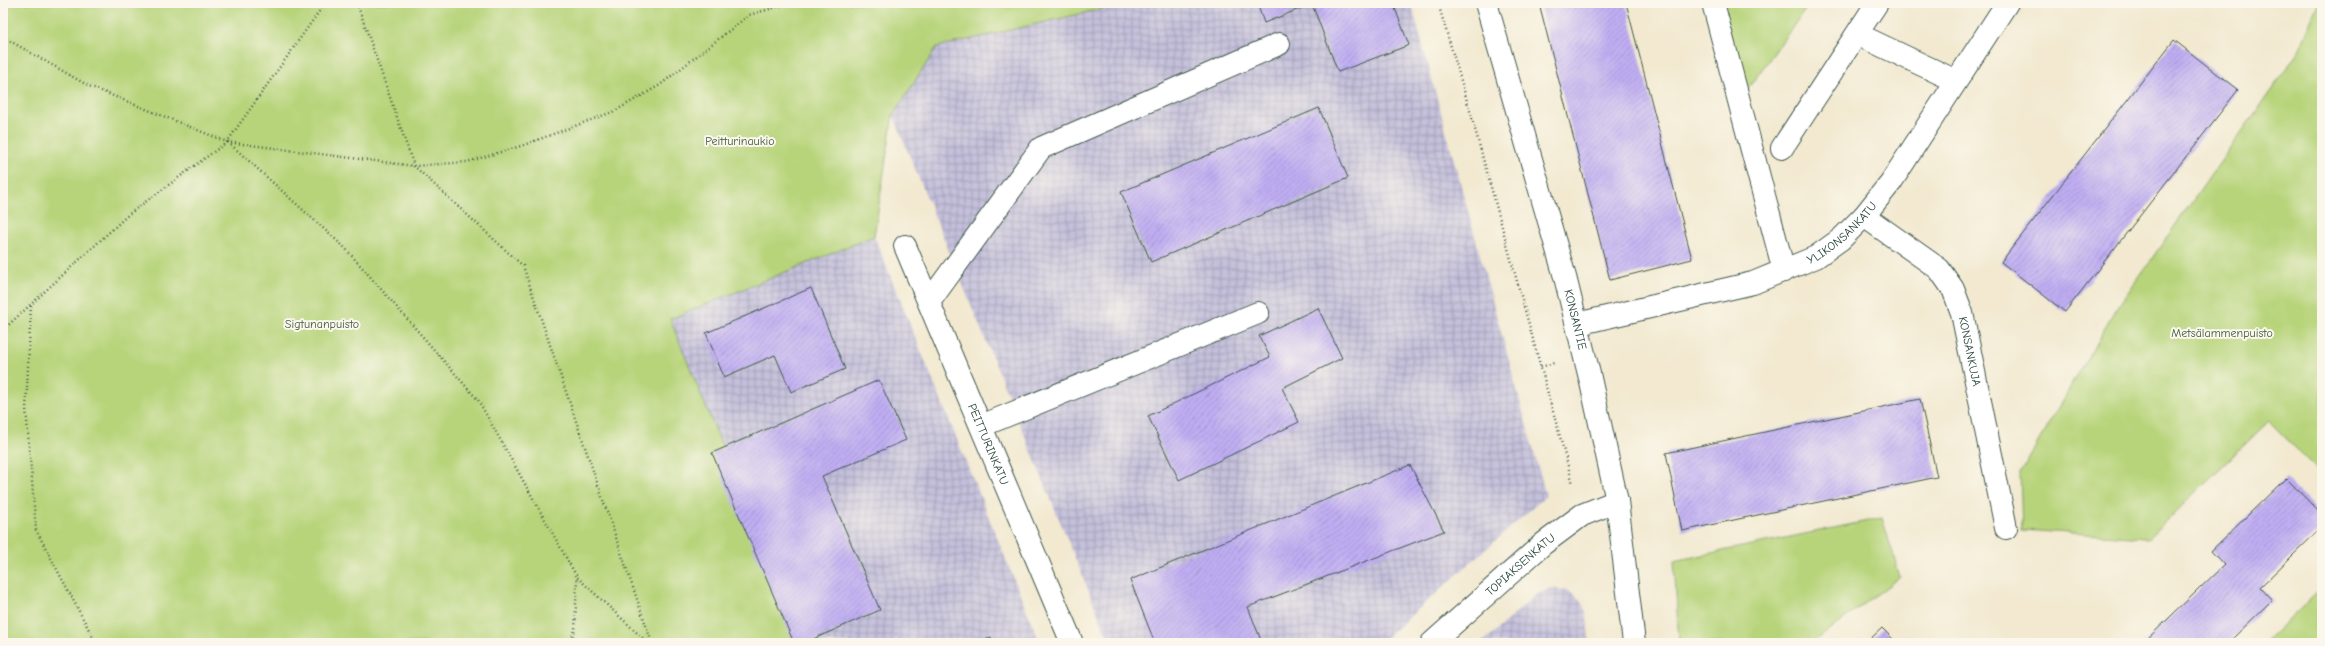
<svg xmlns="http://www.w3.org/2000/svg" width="2325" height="646" font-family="'Comic Neue',sans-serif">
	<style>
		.industrial { fill: url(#industrial-grid) }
		.green { fill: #b7d47a; stroke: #6b8857 }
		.building { fill: url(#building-hatch) }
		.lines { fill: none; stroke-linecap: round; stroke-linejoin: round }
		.service-casing { stroke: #3f574b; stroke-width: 24 }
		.minor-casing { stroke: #3f574b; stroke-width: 24 }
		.tertiary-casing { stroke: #3f574b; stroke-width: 24 }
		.path { stroke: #3f574b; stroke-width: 2.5; stroke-dasharray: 1 3; stroke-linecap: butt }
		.service { stroke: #fff; stroke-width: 22 }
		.minor { stroke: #fff; stroke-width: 22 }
		.tertiary { stroke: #fff; stroke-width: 22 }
		.labels { text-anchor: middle; stroke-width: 4; stroke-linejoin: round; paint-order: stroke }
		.park-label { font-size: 12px; fill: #3d5b42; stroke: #fbf7ec }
		.street-label { font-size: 12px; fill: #1f3d34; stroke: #fbf7ec }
	</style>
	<defs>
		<pattern id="industrial-grid" width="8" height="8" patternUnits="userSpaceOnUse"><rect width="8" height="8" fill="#c4c0db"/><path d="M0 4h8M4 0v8" fill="none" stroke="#9f9db2"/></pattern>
		<pattern id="building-hatch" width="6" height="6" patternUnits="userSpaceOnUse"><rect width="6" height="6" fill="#c0aef3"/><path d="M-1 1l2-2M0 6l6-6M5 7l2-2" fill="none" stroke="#9b8fc6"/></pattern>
	</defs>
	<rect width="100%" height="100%" fill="#fbf7ec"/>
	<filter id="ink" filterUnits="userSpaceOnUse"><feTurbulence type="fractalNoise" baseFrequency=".025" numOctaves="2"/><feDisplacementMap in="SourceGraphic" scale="8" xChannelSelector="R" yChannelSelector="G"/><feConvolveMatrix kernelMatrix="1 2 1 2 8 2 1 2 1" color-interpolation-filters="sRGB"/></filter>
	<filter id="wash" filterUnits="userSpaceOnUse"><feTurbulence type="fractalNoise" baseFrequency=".012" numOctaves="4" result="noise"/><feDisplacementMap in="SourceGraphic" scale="16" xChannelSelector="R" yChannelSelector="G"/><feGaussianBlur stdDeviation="0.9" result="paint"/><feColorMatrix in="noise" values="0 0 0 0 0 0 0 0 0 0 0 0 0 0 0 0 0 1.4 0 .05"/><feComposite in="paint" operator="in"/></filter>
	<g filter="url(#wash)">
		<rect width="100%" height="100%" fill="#f2e9d0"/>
		<path class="industrial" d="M 1127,3 L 1411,3 L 1546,496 L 1380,643 L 1110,643 L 893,115 L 937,47 Z
			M 874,236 L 1040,643 L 803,643 L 670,319 Z
			M 1551,588 L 1567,590 L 1582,601 L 1587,617 L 1589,643 L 1482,643 L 1536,595 Z"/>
		<path class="green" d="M 3,3 L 1127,3 L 937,47 L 893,115 L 874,236 L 670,319 L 803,643 L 3,643 Z
			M 1721,3 L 1810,3 L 1744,94 Z
			M 2318,3 L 2322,3 L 2322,475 L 2269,421 L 2148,538 L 2022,530 L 2020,473 L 2116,309 L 2299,51 Z
			M 1882,518 L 1900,577 L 1812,643 L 1679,643 L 1674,561 Z
			M 2322,588 L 2322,643 L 2265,643 Z"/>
		<g id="blocks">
			<path class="building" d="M 1257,3 L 1393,3 L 1409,45 L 1338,72 L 1312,4 L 1264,23 Z
				M 1539,3 L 1626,3 L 1692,259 L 1610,280 Z
				M 2174,40 L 2238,90 L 2065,312 L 2001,262 Z
				M 1319,108 L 1348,178 L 1151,262 L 1121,192 Z
				M 811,288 L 845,369 L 791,392 L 775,355 L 724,377 L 706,333 Z
				M 1318,308 L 1342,358 L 1282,388 L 1299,422 L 1179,480 L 1148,416 L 1270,357 L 1259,336 Z
				M 879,380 L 906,440 L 822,476 L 880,610 L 804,643 L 794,643 L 712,453 Z
				M 1920,399 L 1937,477 L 1682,531 L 1666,453 Z
				M 1410,465 L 1444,531 L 1248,607 L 1262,643 L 1155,643 L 1130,580 Z
				M 2286,478 L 2322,515 L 2322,527 L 2260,587 L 2272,600 L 2228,643 L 2143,643 L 2224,565 L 2211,551 Z
				M 1882,628 L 1897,643 L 1866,643 Z
				M 991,637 L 993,643 L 976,643 Z"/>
		</g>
	</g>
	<g filter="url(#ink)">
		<use href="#blocks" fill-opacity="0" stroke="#3f574b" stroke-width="1"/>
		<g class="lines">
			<g class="service-casing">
				<path id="service" d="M 1713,3 L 1784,271
					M 1857,34 L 1956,81
					M 1782,148 L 1877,3
					M 929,302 L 1041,148 L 1279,44
					M 981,426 L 1258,313"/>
			</g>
			<g class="minor-casing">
				<g id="minor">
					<path id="s1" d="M 1864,216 L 1939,269 L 1953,289 L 1962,313 L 2006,528"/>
					<path id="s2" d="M 905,246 L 1072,643"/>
					<path id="s3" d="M 1577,324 L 1753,283 L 1816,257 L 1841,239 L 1864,216 L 1891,182 L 2007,3"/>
					<path id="s4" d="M 1432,643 L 1543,544 L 1582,515 L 1617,501"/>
				</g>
			</g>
			<g class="tertiary-casing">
				<g id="tertiary">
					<path id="s5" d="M 1486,3 L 1565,277 L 1590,378 L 1617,501 L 1634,643"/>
				</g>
			</g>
			<path class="path" d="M 357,3 L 414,166 L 523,266 L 652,643
				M 1438,3 L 1470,111 L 1573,484
				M 3,37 L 89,86 L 227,142 L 414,166 L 467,162 L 521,146 L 615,111 L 660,85 L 749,15 L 791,3
				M 228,142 L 345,248 L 478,400 L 577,577
				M 31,306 L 26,408 L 36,530 L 96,643
				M 3,330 L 129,214 L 227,142 L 325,3
				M 1541,367 L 1554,363
				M 569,643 L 575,630 L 577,577 L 648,643"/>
			<use href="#service" class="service"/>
			<use href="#minor" class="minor"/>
			<use href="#tertiary" class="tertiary"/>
		</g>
	</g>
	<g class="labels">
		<g class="park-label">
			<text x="740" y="145">Peitturinaukio</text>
			<text x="322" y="328">Sigtunanpuisto</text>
			<text x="2222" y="337">Metsälammenpuisto</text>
		</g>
		<g class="street-label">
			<text dy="4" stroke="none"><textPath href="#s3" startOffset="284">YLIKONSANKATU</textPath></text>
			<text dy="4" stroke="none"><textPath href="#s5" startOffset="329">KONSANTIE</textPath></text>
			<text dy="4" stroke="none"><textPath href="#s1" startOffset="181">KONSANKUJA</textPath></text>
			<text dy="4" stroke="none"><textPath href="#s2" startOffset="215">PEITTURINKATU</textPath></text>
			<text dy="4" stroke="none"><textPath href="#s4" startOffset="118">TOPIAKSENKATU</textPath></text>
		</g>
	</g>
	<rect width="2325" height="646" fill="none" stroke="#fbf7ec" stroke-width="16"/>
</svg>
